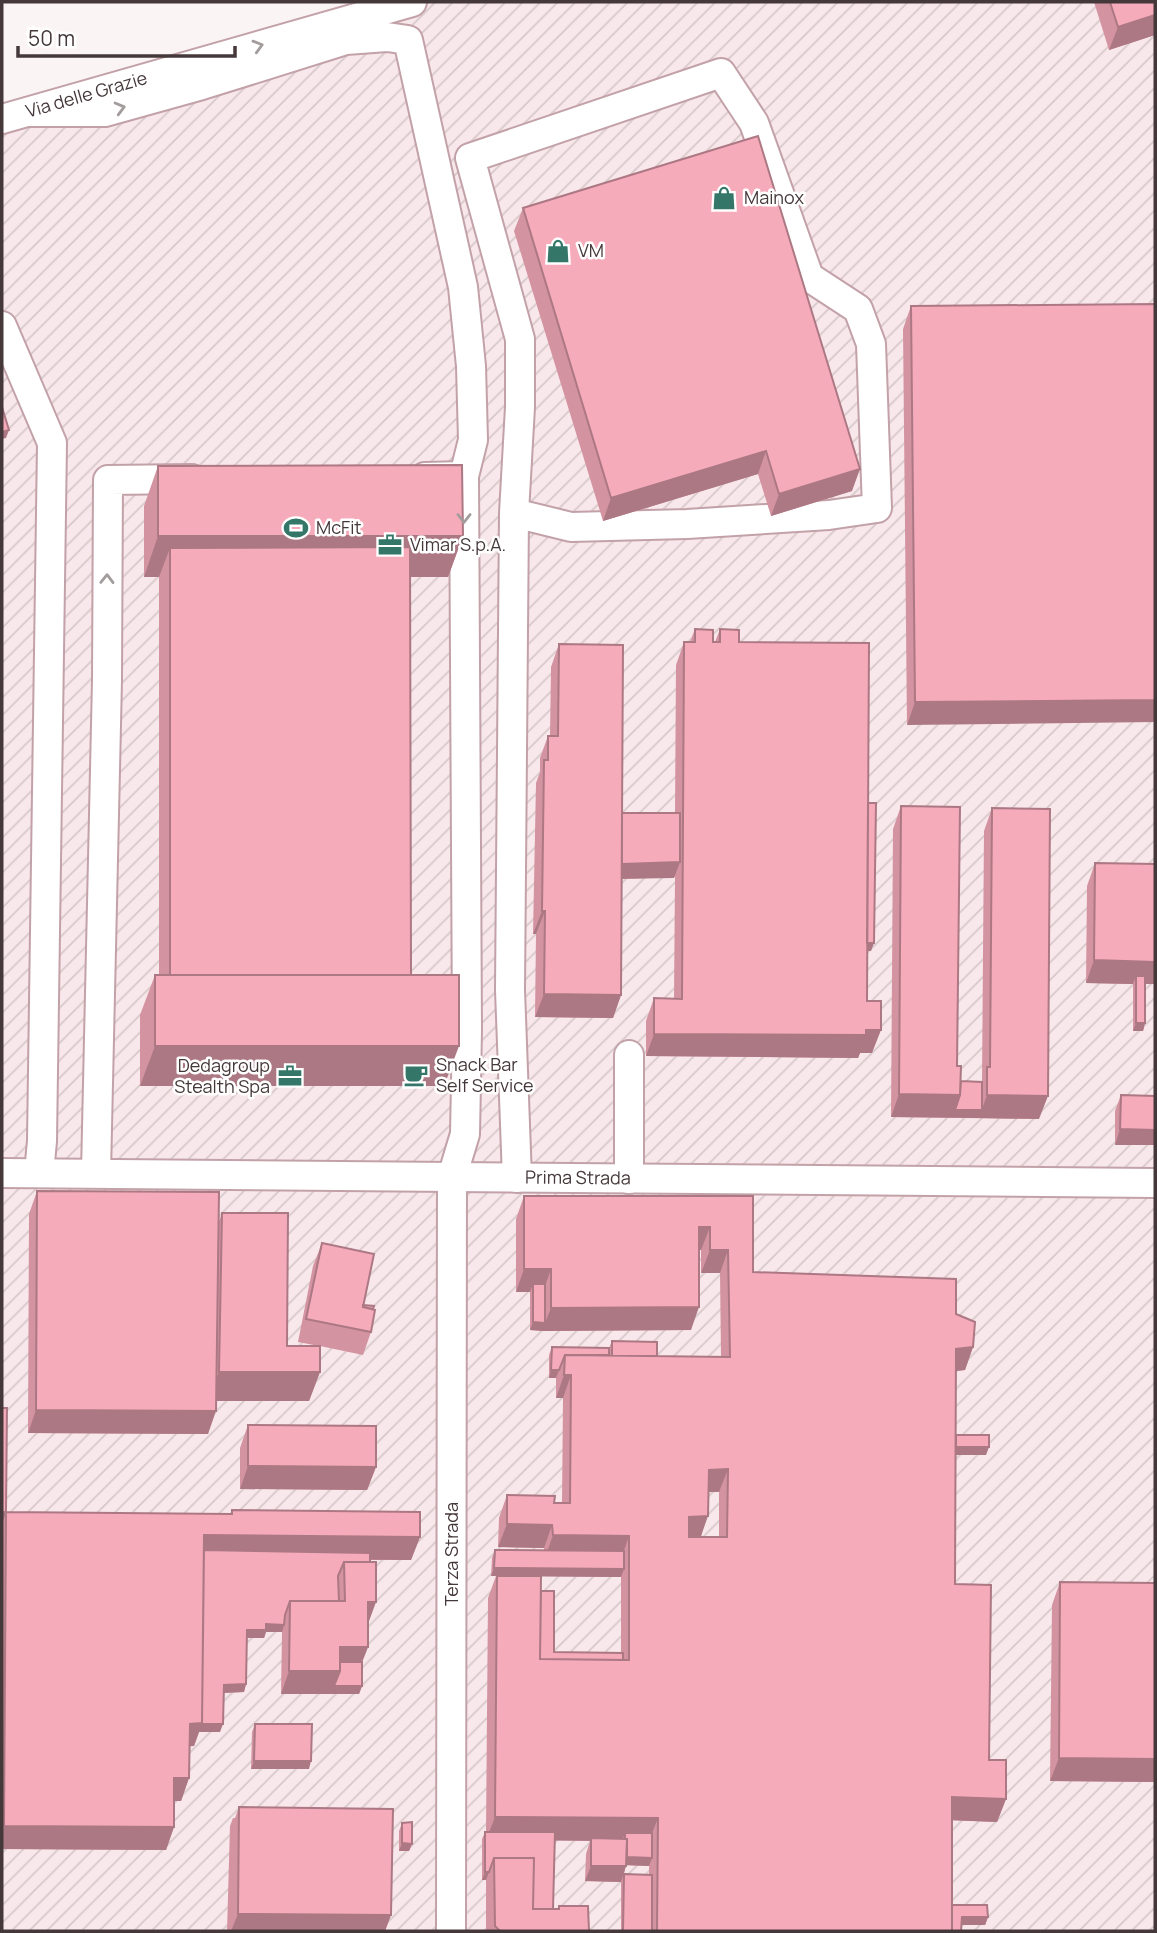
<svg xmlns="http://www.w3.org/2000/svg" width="1157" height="1933" font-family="Manrope,sans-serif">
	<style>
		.industrial { fill: url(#industrial-furrows) }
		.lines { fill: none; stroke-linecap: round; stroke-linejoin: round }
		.minor-casing { stroke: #c2a2a8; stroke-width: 32 }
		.minor { stroke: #fff; stroke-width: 28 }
		.wall { fill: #d493a1; fill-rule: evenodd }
		.shaded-wall { fill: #ac7883 }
		.building { fill: #f6abbb; stroke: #ac7883; stroke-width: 2; fill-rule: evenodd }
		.oneway { stroke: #a29c9c }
		.labels { text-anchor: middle; stroke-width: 5; stroke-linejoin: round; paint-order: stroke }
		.street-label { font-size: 18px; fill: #45383a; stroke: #fff }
		.poi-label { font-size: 18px; fill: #45383a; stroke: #fff; text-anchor: start }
	</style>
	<defs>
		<pattern id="industrial-furrows" width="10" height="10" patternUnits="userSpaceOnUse" patternTransform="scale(1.75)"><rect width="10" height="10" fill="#f9e8eb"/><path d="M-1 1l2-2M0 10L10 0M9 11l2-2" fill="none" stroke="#d7c8ca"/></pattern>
	</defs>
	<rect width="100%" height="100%" fill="#fbf4f5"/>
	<path class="industrial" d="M 407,2 L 1155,2 L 1155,1931 L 2,1931 L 2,125 Z"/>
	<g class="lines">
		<g class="minor-casing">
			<g id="minor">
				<path d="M 28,112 L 105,112 L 202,85 L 346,40 L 387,37 L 408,40 L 463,287 L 471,366 L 473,440 L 464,476"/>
				<path id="s1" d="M 2,119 L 412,2"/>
				<path d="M 2,326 L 52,443 L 42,1141 L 39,1173"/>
				<path d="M 425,477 L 464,476 L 467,1030 L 465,1134 L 452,1177 L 451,1931"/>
				<path d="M 514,513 L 571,527 L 687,524 L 829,515 L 877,508 L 871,344 L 858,309 L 809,277 L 754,123 L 721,73 L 470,158 L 520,339 L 520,407 L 514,513 L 510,990 L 517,1178"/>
				<path d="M 629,1055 L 629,1179"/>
				<path id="s2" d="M 2,1173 L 1155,1183"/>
				<path d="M 96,1173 L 107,680 L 108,480 L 192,479"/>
			</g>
		</g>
		<use href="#minor" class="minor"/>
	</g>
	<path class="wall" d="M 1094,2 L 1155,2 L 1155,35 L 1109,50 Z
		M 523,208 L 852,491 L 771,516 L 758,474 L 603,521 L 514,231 Z
		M 1155,304 L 907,725 L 903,329 L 911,306 Z
		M 158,466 L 463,536 L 448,577 L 410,577 L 411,975 L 444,1086 L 140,1086 L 140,1015 L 155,975 L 159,975 L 159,577 L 144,577 L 144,506 Z
		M 695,629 L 713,642 L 715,642 L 720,629 L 739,642 L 868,803 L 871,951 L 867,951 L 867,1001 L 872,1053 L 860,1053 L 858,1058 L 646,1056 L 646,1021 L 654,998 L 674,999 L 675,877 L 622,879 L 621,995 L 613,1018 L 535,1017 L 536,934 L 533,934 L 536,783 L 540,772 L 540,758 L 548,736 L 550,736 L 551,667 L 559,644 L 622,813 L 675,813 L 676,665 L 684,642 L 690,642 Z
		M 901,806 L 961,1081 L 982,1082 L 984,831 L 992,808 L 1039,1119 L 891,1117 L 893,829 Z
		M 1095,863 L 1155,864 L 1155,984 L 1145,984 L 1145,1023 L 1143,1031 L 1133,1031 L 1133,984 L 1086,983 L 1087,886 Z
		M 1121,1095 L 1155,1096 L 1115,1145 L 1115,1111 Z
		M 37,1191 L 219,1221 L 222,1213 L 287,1346 L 319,1346 L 298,1342 L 313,1266 L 322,1243 L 363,1305 L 371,1332 L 363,1355 L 320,1346 L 320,1372 L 309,1401 L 216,1401 L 208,1434 L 28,1433 L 29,1214 Z
		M 524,1196 L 753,1196 L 753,1272 L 956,1314 L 973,1347 L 965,1370 L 956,1371 L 956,1435 L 986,1455 L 955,1455 L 955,1584 L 989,1760 L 1006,1799 L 997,1822 L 952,1820 L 952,1905 L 988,1917 L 985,1925 L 961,1925 L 961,1931 L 621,1931 L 621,1882 L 585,1881 L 586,1854 L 590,1841 L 554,1840 L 553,1909 L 557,1909 L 559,1906 L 589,1931 L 486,1931 L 486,1880 L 482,1880 L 482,1839 L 485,1832 L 486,1832 L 488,1598 L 496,1576 L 491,1576 L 492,1558 L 495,1550 L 544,1551 L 544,1548 L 498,1547 L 499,1518 L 507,1495 L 554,1503 L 562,1503 L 563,1398 L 556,1398 L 556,1378 L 549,1378 L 549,1355 L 552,1347 L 609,1348 L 612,1341 L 657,1356 L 721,1356 L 720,1273 L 701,1273 L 701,1250 L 699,1250 L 691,1330 L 543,1331 L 530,1330 L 530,1292 L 516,1292 L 516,1219 ZM 709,1492 L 719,1492 L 719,1537 L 701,1537 ZM 541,1576 L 621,1577 L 621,1653 L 554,1652 L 541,1591 ZM 626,1865 L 649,1866 L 649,1875 L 624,1874 Z
		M 2,1408 L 6,1512 L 230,1514 L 232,1510 L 420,1537 L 411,1560 L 370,1560 L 368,1647 L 362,1662 L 362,1686 L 359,1694 L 281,1694 L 282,1632 L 266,1632 L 264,1638 L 247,1638 L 246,1684 L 244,1692 L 224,1693 L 220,1732 L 199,1732 L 194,1746 L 190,1746 L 189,1778 L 181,1801 L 174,1801 L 174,1827 L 166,1850 L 2,1849 Z
		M 248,1425 L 376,1467 L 367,1490 L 240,1489 L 240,1448 Z
		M 1060,1582 L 1155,1583 L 1155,1782 L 1050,1781 L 1052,1605 Z
		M 255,1724 L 309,1769 L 251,1769 L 252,1732 Z
		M 239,1807 L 391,1915 L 385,1931 L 227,1931 L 230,1826 L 233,1818 L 235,1818 Z
		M 402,1823 L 412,1844 L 409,1851 L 399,1851 L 399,1831 Z"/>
	<path class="shaded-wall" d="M 1155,15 L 1155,35 L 1109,50 L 1118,27 Z
		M 9,430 L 6,438 L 2,439 L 2,432 Z
		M 766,451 L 758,474 L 603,521 L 611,498 Z
		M 860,469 L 852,491 L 771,516 L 779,494 Z
		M 158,536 L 463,536 L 448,577 L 170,577 L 170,548 L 159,577 L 144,577 Z
		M 1155,700 L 1155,722 L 907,725 L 915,702 Z
		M 680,862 L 674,878 L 613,879 L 618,864 Z
		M 542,911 L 545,911 L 536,934 L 533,934 Z
		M 862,942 L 874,943 L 871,951 L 859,950 Z
		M 1094,960 L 1155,962 L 1155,984 L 1136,984 L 1136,976 L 1133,984 L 1086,983 Z
		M 544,994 L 621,995 L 613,1018 L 535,1017 Z
		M 1136,1023 L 1145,1023 L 1143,1031 L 1133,1031 Z
		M 866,1030 L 881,1030 L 872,1053 L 860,1053 L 858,1058 L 646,1056 L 654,1034 Z
		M 155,1046 L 459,1046 L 444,1086 L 140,1086 Z
		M 899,1094 L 960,1095 L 982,1110 L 979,1118 L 891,1117 Z
		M 987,1095 L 1048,1096 L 1039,1119 L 979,1118 Z
		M 1120,1129 L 1155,1130 L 1155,1145 L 1115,1145 Z
		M 699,1227 L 710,1227 L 701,1250 L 691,1250 Z
		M 710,1250 L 728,1250 L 720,1273 L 701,1273 Z
		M 524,1269 L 551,1269 L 543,1292 L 533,1284 L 530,1292 L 516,1292 Z
		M 699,1307 L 691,1330 L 543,1331 L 530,1330 L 533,1322 L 545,1323 L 551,1308 Z
		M 973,1347 L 965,1370 L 948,1372 L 956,1349 Z
		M 551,1370 L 559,1370 L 556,1378 L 549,1378 Z
		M 219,1372 L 320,1372 L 309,1401 L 208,1401 Z
		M 564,1375 L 571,1375 L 563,1398 L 556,1398 Z
		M 36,1410 L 216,1411 L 208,1434 L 28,1433 Z
		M 950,1447 L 989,1447 L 986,1455 L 947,1455 Z
		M 248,1466 L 376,1467 L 367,1490 L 240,1489 Z
		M 728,1469 L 719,1492 L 700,1492 L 709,1470 Z
		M 2,1512 L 6,1512 L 2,1525 Z
		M 708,1516 L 700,1539 L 681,1540 L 689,1517 Z
		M 507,1524 L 552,1525 L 544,1548 L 498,1547 Z
		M 204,1535 L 420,1537 L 411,1560 L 198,1558 Z
		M 553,1535 L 629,1536 L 621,1559 L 545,1558 Z
		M 494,1568 L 624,1569 L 621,1577 L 491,1576 Z
		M 368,1602 L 376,1602 L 368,1624 Z
		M 266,1624 L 284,1625 L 282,1632 L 266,1632 L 264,1638 L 245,1638 L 247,1630 Z
		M 340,1647 L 368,1647 L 359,1670 L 334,1670 Z
		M 289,1671 L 340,1671 L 362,1686 L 359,1694 L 281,1694 Z
		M 246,1684 L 244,1692 L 221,1693 L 224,1685 Z
		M 190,1724 L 223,1724 L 220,1732 L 199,1732 L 194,1746 L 182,1747 Z
		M 1059,1758 L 1155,1759 L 1155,1782 L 1050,1781 Z
		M 254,1761 L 311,1761 L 309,1769 L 251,1769 Z
		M 174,1778 L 189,1778 L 181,1801 L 165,1801 Z
		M 952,1797 L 1006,1799 L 997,1822 L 944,1820 Z
		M 495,1817 L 658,1818 L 649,1841 L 625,1833 L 622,1841 L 486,1840 Z
		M 4,1826 L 174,1827 L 166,1850 L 2,1849 L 2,1833 Z
		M 402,1843 L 412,1844 L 409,1851 L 399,1851 Z
		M 624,1857 L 652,1858 L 649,1866 L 621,1865 Z
		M 591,1866 L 626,1866 L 621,1882 L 585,1881 Z
		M 485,1872 L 489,1872 L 486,1880 L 482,1880 Z
		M 238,1914 L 391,1915 L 385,1931 L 231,1931 Z
		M 962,1917 L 988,1917 L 985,1925 L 959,1925 Z"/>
	<path class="building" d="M 1110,2 L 1155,2 L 1155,15 L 1118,27 Z
		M 758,136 L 860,469 L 779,494 L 766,451 L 611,498 L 523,208 Z
		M 1155,304 L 1155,700 L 915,702 L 911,306 Z
		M 2,407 L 9,430 L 2,432 Z
		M 462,465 L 463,536 L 158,536 L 158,466 Z
		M 410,547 L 411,975 L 170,975 L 170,548 Z
		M 695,629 L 713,630 L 713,642 L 720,642 L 720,629 L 739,630 L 739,642 L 869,643 L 867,1001 L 881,1001 L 881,1030 L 866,1030 L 866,1035 L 654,1034 L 654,998 L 682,999 L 684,642 L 695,642 Z
		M 559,644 L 623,645 L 621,995 L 544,994 L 545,911 L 542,911 L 544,760 L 548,760 L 548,736 L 558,736 Z
		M 868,803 L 876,803 L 874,943 L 867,943 Z
		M 901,806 L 960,807 L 957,1066 L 961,1066 L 960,1095 L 899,1094 Z
		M 992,808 L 1050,809 L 1048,1096 L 987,1095 L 987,1067 L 990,1067 Z
		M 622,813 L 680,813 L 680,862 L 622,864 Z
		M 1095,863 L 1155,864 L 1155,962 L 1094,960 Z
		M 155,975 L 459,975 L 459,1046 L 155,1046 Z
		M 1136,976 L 1145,976 L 1145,1023 L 1136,1023 Z
		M 961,1081 L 982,1082 L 982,1110 L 955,1110 L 960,1095 Z
		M 1121,1095 L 1155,1096 L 1155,1130 L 1120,1129 Z
		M 37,1191 L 219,1192 L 216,1411 L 36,1410 Z
		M 524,1196 L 753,1196 L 753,1272 L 956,1279 L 956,1314 L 975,1322 L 973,1347 L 956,1349 L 955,1584 L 991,1585 L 989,1760 L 1006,1760 L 1006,1799 L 952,1797 L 952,1931 L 657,1931 L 658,1818 L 495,1817 L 497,1576 L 541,1576 L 540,1659 L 629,1660 L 629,1536 L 553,1535 L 552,1525 L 507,1524 L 507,1495 L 555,1496 L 554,1503 L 570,1503 L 571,1375 L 564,1375 L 565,1355 L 730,1357 L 728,1250 L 710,1250 L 710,1227 L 699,1227 L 699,1307 L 551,1308 L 551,1269 L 524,1269 ZM 728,1469 L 727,1537 L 689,1537 L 689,1517 L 708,1516 L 709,1470 Z
		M 222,1213 L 288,1213 L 287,1346 L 320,1346 L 320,1372 L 219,1372 Z
		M 322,1243 L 374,1254 L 363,1307 L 375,1310 L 371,1332 L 306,1319 Z
		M 533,1284 L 545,1284 L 545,1323 L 533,1322 Z
		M 363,1305 L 374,1306 L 373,1309 L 363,1307 Z
		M 612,1341 L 657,1342 L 657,1356 L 612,1356 Z
		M 552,1347 L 609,1348 L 609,1355 L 565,1355 L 559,1370 L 551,1370 Z
		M 2,1408 L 7,1408 L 6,1512 L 2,1512 Z
		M 248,1425 L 376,1426 L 376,1467 L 248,1466 Z
		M 956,1435 L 989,1435 L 989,1447 L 956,1447 Z
		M 232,1510 L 420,1512 L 420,1537 L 204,1535 L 202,1723 L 190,1724 L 189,1778 L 174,1778 L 174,1827 L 4,1826 L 6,1512 L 232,1514 Z
		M 204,1550 L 370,1553 L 370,1562 L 344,1562 L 338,1576 L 339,1601 L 290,1601 L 285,1615 L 284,1625 L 266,1624 L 266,1630 L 247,1630 L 246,1684 L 224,1685 L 223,1724 L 202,1724 Z
		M 495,1550 L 624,1551 L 624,1569 L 494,1568 Z
		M 344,1562 L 376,1562 L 376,1602 L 368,1602 L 368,1647 L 340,1647 L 340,1671 L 289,1671 L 290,1601 L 345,1601 Z
		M 1060,1582 L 1155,1583 L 1155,1759 L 1059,1758 Z
		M 541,1591 L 554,1591 L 554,1652 L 623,1653 L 623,1660 L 540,1659 Z
		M 340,1662 L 362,1662 L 362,1686 L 334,1686 L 340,1671 Z
		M 255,1724 L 312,1724 L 311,1761 L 254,1761 Z
		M 239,1807 L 393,1809 L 391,1915 L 238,1914 Z
		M 412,1822 L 412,1844 L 402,1843 L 402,1823 Z
		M 485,1832 L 555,1832 L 553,1909 L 533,1909 L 534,1858 L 494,1858 L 489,1872 L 485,1872 Z
		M 625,1833 L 652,1833 L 652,1858 L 627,1857 L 627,1839 L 625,1839 Z
		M 591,1838 L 627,1839 L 626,1866 L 591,1866 Z
		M 494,1858 L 534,1858 L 533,1909 L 559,1909 L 559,1906 L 588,1906 L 589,1931 L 500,1931 L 495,1926 Z
		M 624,1874 L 652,1875 L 652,1931 L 623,1931 Z
		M 952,1905 L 987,1905 L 988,1917 L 962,1917 L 961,1931 L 952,1931 Z"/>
	<defs><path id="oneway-chevron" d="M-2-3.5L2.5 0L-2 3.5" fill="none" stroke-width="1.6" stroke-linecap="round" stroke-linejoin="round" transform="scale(1.75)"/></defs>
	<g class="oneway">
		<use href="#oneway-chevron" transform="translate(258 46) rotate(-16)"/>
		<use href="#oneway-chevron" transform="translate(120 108) rotate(-15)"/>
		<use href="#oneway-chevron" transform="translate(464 518) rotate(90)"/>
		<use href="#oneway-chevron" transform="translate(107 579) rotate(-89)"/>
	</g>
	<defs>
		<g id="shop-bare" transform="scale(1.89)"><path d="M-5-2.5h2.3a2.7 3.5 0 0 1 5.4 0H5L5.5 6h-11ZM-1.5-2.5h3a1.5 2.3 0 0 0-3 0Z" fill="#347769" stroke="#fff" stroke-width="2.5" paint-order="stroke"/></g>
		<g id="stadium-bare" transform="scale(1.89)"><path d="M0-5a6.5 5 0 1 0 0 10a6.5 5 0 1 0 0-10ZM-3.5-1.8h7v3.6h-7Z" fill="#347769" stroke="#fff" stroke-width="2.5" paint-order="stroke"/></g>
		<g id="office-bare" transform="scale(1.89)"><path d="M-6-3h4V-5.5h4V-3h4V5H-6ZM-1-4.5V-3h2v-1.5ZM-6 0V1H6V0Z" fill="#347769" stroke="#fff" stroke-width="2.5" paint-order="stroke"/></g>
		<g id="cafe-bare" transform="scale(1.89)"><path d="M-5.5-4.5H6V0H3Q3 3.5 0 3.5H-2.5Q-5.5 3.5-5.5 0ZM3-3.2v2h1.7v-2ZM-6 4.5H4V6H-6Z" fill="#347769" stroke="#fff" stroke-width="2.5" paint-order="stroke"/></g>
	</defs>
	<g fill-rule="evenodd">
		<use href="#shop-bare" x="724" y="198"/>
		<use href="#shop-bare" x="558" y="251"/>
		<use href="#stadium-bare" x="296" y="528"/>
		<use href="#office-bare" x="390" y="545"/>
		<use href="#cafe-bare" x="416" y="1075"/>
		<use href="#office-bare" x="290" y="1076"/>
	</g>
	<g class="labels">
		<g class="street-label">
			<text dy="6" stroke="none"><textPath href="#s1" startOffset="88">Via delle Grazie</textPath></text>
			<text dy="6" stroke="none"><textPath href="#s2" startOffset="576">Prima Strada</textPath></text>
			<text transform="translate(452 1554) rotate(-90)" y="6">Terza Strada</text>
		</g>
		<g class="poi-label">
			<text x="744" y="204">Mainox</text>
			<text x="578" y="257">VM</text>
			<text x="316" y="534">McFit</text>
			<text x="410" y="551">Vimar S.p.A.</text>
			<text x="436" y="1071">Snack Bar<tspan x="436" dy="21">Self Service</tspan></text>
			<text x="270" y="1072" text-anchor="end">Dedagroup<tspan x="270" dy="21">Stealth Spa</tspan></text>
		</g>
	</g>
	<rect width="1157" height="1933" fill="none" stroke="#45383a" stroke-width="7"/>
	<path d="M18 46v10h217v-10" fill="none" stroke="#45383a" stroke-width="3.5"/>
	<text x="28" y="46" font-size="21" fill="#45383a" stroke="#ffffff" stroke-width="5" paint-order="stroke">50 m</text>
</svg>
